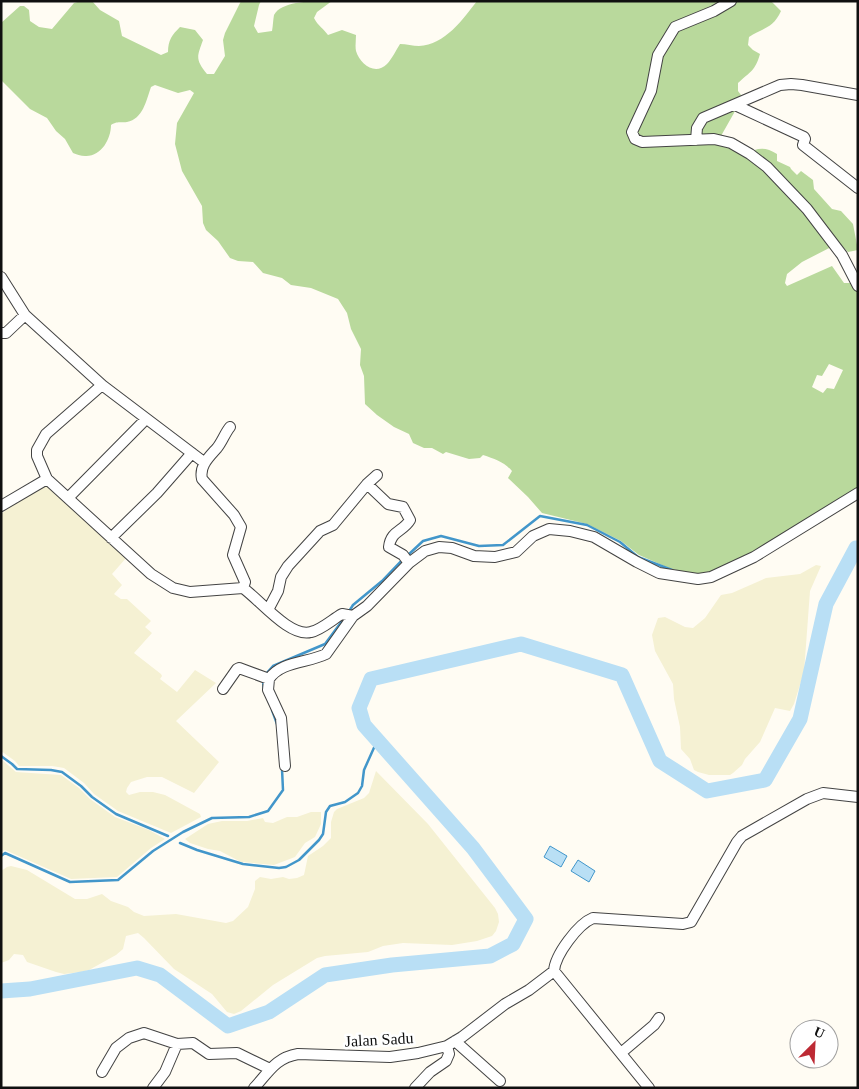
<svg xmlns="http://www.w3.org/2000/svg" width="859" height="1089" font-family="Georgia,serif">
	<style>
		.farmland { fill: #f5f1d3 }
		.forest { fill: #b9d99c; fill-rule: evenodd }
		.water { fill: #b9dff5; stroke: #4296ca }
		.lines { fill: none; stroke-linecap: round; stroke-linejoin: round }
		.stream { stroke: #4296ca; stroke-width: 2.5 }
		.river { stroke: #b9dff5; stroke-width: 15 }
		.street-casing { stroke: #434343; stroke-width: 12 }
		.street { stroke: #fff; stroke-width: 10 }
		.labels { text-anchor: middle; stroke-width: 5; stroke-linejoin: round; paint-order: stroke }
		.street-label { font-size: 16px; fill: #101010; stroke: #fff }
	</style>
	<rect width="100%" height="100%" fill="#fffcf3"/>
	<path class="farmland" d="M 48,484 L 127,557 L 112,574 L 122,585 L 114,594 L 121,599 L 127,599 L 151,621 L 145,627 L 152,633 L 134,653 L 161,674 L 162,676 L 160,679 L 177,692 L 195,670 L 216,683 L 176,721 L 219,762 L 194,793 L 162,777 L 147,777 L 131,782 L 127,788 L 126,792 L 129,795 L 140,792 L 153,792 L 165,795 L 200,814 L 201,817 L 171,833 L 118,811 L 94,794 L 84,783 L 64,768 L 52,766 L 19,766 L 15,761 L 1,751 L 1,514 L 33,491 Z
		M 816,565 L 821,566 L 810,591 L 804,672 L 794,704 L 790,711 L 775,708 L 760,742 L 745,759 L 742,765 L 733,773 L 730,775 L 709,775 L 698,772 L 694,770 L 690,759 L 681,749 L 680,727 L 674,699 L 673,684 L 655,651 L 652,635 L 658,618 L 665,617 L 685,627 L 693,628 L 705,618 L 721,595 L 732,593 L 766,578 L 800,574 Z
		M 1,759 L 16,772 L 61,775 L 79,788 L 90,799 L 115,817 L 149,830 L 165,839 L 151,848 L 117,877 L 71,879 L 5,850 L 1,852 Z
		M 376,771 L 428,824 L 495,908 L 498,914 L 499,922 L 496,931 L 492,936 L 477,941 L 452,945 L 403,943 L 383,946 L 368,952 L 325,956 L 317,958 L 273,985 L 241,1011 L 234,1014 L 227,1012 L 212,994 L 174,969 L 144,938 L 138,933 L 126,936 L 123,949 L 116,955 L 89,970 L 81,972 L 64,974 L 56,972 L 27,962 L 23,955 L 14,954 L 9,960 L 1,963 L 1,871 L 7,867 L 11,866 L 27,870 L 75,899 L 87,899 L 102,894 L 111,901 L 128,907 L 134,912 L 144,916 L 176,914 L 226,923 L 233,921 L 248,907 L 255,889 L 255,881 L 260,877 L 271,879 L 283,877 L 289,879 L 297,878 L 304,875 L 308,856 L 323,846 L 331,838 L 331,822 L 334,812 L 337,809 L 364,798 L 369,793 Z
		M 311,812 L 321,812 L 321,824 L 315,837 L 305,843 L 295,857 L 274,865 L 241,862 L 220,851 L 208,849 L 190,843 L 185,839 L 208,824 L 222,821 L 247,821 L 263,818 L 265,822 L 273,823 L 287,817 L 297,817 Z"/>
	<path class="forest" d="M 81,1 L 92,1 L 100,10 L 119,21 L 122,36 L 161,55 L 168,52 C 168,40 172,35 180,27 L 195,30 L 203,40 C 197,57 195,59 207,74 L 214,74 L 225,56 L 223,40 L 225,33 L 241,1 L 261,1 L 259,5 L 254,26 L 258,33 L 272,31 C 273,26 273,20 274,15 C 282,0 316,1 332,1 L 317,12 L 314,18 C 318,26 324,29 328,35 L 342,30 L 356,35 C 356,40 355,46 356,51 C 360,64 375,76 387,64 C 392,59 396,50 400,44 C 406,44 413,46 419,46 C 445,45 463,19 477,1 L 771,1 L 781,11 C 773,29 762,28 749,37 L 748,45 L 753,50 L 760,54 C 755,71 751,71 738,83 L 738,91 L 741,95 L 734,113 L 717,143 L 745,154 C 757,148 765,146 777,154 L 777,161 L 790,167 L 791,169 L 797,175 L 801,171 L 813,180 L 814,189 L 832,209 L 841,211 L 853,224 L 858,250 L 848,252 L 839,243 L 802,262 L 787,274 L 785,283 L 787,286 L 832,266 L 844,283 L 858,283 L 858,487 L 756,550 L 711,572 L 695,575 L 669,568 L 639,555 L 621,541 L 587,524 L 542,513 L 528,497 L 508,478 L 512,471 C 504,462 495,459 483,455 L 480,458 L 469,459 L 446,452 L 443,454 L 432,448 L 424,448 L 413,443 L 409,434 L 394,427 L 377,415 L 365,404 L 364,376 L 360,365 L 361,349 L 351,329 L 347,313 L 338,299 L 311,288 L 291,285 L 282,278 L 263,273 L 253,262 L 238,261 L 230,258 L 218,241 L 206,230 L 203,223 L 202,206 L 182,171 L 175,144 L 177,123 L 194,93 L 190,90 L 178,93 L 155,85 L 151,87 C 146,101 143,119 127,122 C 120,123 117,121 111,125 C 111,139 101,157 85,156 C 81,156 76,154 73,153 L 65,139 L 56,131 L 47,118 L 30,109 L 1,80 L 1,23 L 20,6 L 24,6 L 29,10 L 30,21 L 39,27 L 52,29 L 74,3 ZM 829,364 L 843,370 L 834,389 L 827,388 L 823,393 L 812,387 L 817,375 L 822,376 Z"/>
	<path class="water" d="M 550,846 L 567,856 L 561,867 L 544,857 Z
		M 578,860 L 595,871 L 589,882 L 571,871 Z"/>
	<g class="lines">
		<path class="stream" d="M 407,556 L 423,541 L 441,536 L 479,546 L 503,545 L 540,516 L 587,525 L 620,542 L 638,557 L 672,570
			M 348,613 L 353,605 L 382,581 L 403,559
			M 265,675 L 273,666 L 325,644 L 345,617
			M 263,680 L 264,691
			M 272,710 L 277,724
			M 1,756 L 12,764 L 17,769 L 51,770 L 62,772 L 81,786 L 92,797 L 116,814 L 168,836
			M 180,843 L 197,850 L 243,864 L 279,868 L 286,867 L 299,860 L 319,840 L 323,834 L 326,812 L 330,806 L 345,802 L 358,793 L 362,786 L 364,770 L 377,741
			M 1,856 L 5,853 L 70,882 L 118,880 L 153,851 L 183,832 L 212,818 L 249,817 L 268,811 L 283,790 L 282,769"/>
		<path class="river" d="M 1,991 L 30,989 L 137,968 L 160,975 L 228,1026 L 269,1012 L 325,975 L 392,965 L 490,956 L 513,944 L 526,919 L 473,848 L 364,725 L 359,708 L 371,679 L 521,644 L 622,675 L 660,761 L 707,791 L 765,780 L 800,719 L 826,604 L 856,548 L 858,548"/>
		<g class="street-casing">
			<path id="street" d="M 731,1 L 714,11 L 675,27 L 658,55 L 651,91 L 632,132 L 635,139 L 642,142 L 714,139 L 731,143 L 750,154 L 767,167 L 807,209 L 842,255 L 858,286
				M 735,105 L 804,137 L 805,139 L 803,145 L 858,188
				M 696,140 L 697,128 L 703,118 L 780,85 L 791,84 L 802,85 L 858,95
				M 1,277 L 25,315 L 102,385 L 46,434 L 37,450 L 37,456 L 47,479 L 151,574 L 173,588 L 190,592 L 243,588 C 260,600 290,638 311,632 C 321,630 333,619 342,614 L 353,616 L 367,606 L 409,563 L 403,555 L 389,547 C 391,530 403,532 410,520 L 403,507 L 388,504 L 367,484
				M 1,333 L 6,333 L 25,315
				M 102,385 L 205,463
				M 230,427 C 225,433 222,442 217,448 C 209,457 199,466 202,479 L 234,515 L 241,527 L 233,555 L 245,582 L 243,588
				M 68,498 L 146,419
				M 1,506 L 47,479
				M 111,538 L 157,493 L 192,453
				M 409,563 L 425,551 L 439,547 L 452,548 L 474,556 L 495,557 L 516,552 L 533,536 L 549,529 L 570,531 L 594,537 L 637,562 L 659,573 L 698,579 L 711,577 L 754,557 L 858,493
				M 268,610 L 278,591 L 281,577 L 288,566 L 320,531 L 333,525 L 367,484 L 377,475
				M 269,679 L 268,690 L 281,718 L 285,766
				M 223,689 L 237,669 L 239,668 L 269,679 C 281,661 308,663 326,654 L 353,616
				M 455,1041 L 500,1081
				M 621,1053 L 654,1025 L 659,1018
				M 102,1072 L 116,1048 L 129,1038 L 144,1033 L 177,1044 L 193,1043 L 209,1054 L 237,1053 L 270,1069
				M 153,1088 L 165,1072 L 177,1044
				M 254,1088 C 269,1072 275,1058 298,1054 L 390,1057 L 418,1053 L 447,1046 L 462,1037 L 505,1004 L 529,990 L 554,971
				M 415,1088 L 430,1072 L 446,1061 L 449,1054 L 447,1046
				M 649,1088 L 554,971 C 555,955 578,924 593,918 L 683,924 L 691,922 L 737,842 L 742,836 L 807,799 L 823,793 L 858,797"/>
		</g>
		<use href="#street" class="street"/>
	</g>
	<g class="labels">
		<g class="street-label">
			<text transform="translate(379 1039) rotate(-3)" y="6">Jalan Sadu</text>
		</g>
	</g>
	<rect width="859" height="1089" fill="none" stroke="#101010" stroke-width="5"/>
	<g transform="translate(814 1044) rotate(24)"><circle r="24" fill="#ffffff" stroke="#9f9f9f"/>
	<path d="M0-4L9 19L0 12L-9 19Z" fill="#bd2a34"/>
	<text y="-8" font-size="14" font-weight="bold" text-anchor="middle" fill="#101010">U</text>
	</g>
</svg>
